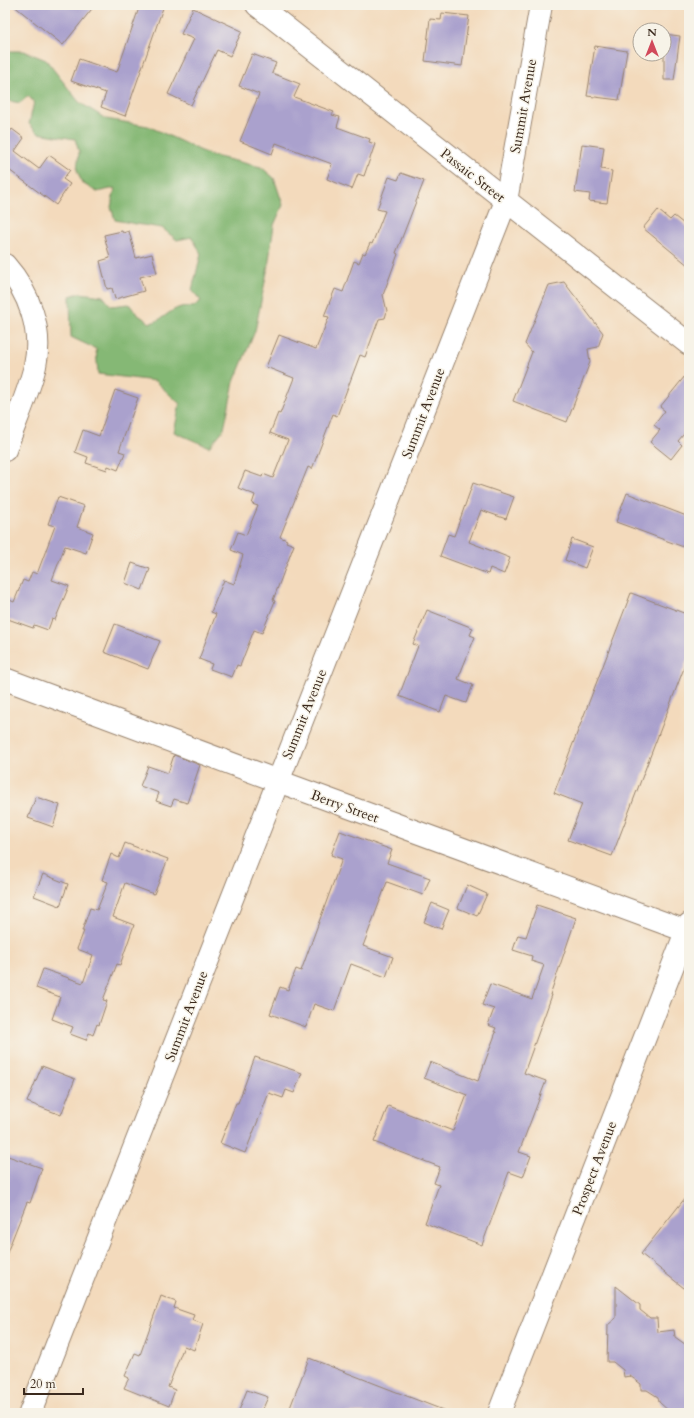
<svg xmlns="http://www.w3.org/2000/svg" width="694" height="1418" font-family="Cardo,serif">
	<style>
		.forest { fill: #85b874; stroke: #607149 }
		.building { fill: #aaa1cd }
		.lines { fill: none; stroke-linecap: round; stroke-linejoin: round }
		.street-casing { stroke: #97826d; stroke-width: 24 }
		.secondary-casing { stroke: #97826d; stroke-width: 24 }
		.street { stroke: #fff; stroke-width: 22 }
		.secondary { stroke: #fff; stroke-width: 22 }
		.labels { text-anchor: middle; stroke-width: 3; stroke-linejoin: round; paint-order: stroke }
		.street-label { font-size: 14px; fill: #3b2a1e; stroke: #f7f3e8 }
	</style>
	<rect width="100%" height="100%" fill="#f7f3e8"/>
	<filter id="ink" filterUnits="userSpaceOnUse"><feTurbulence type="fractalNoise" baseFrequency=".025" numOctaves="2"/><feDisplacementMap in="SourceGraphic" scale="8" xChannelSelector="R" yChannelSelector="G"/><feConvolveMatrix kernelMatrix="1 2 1 2 8 2 1 2 1" color-interpolation-filters="sRGB"/></filter>
	<filter id="wash" filterUnits="userSpaceOnUse"><feTurbulence type="fractalNoise" baseFrequency=".012" numOctaves="4" result="noise"/><feDisplacementMap in="SourceGraphic" scale="16" xChannelSelector="R" yChannelSelector="G"/><feGaussianBlur stdDeviation="0.9" result="paint"/><feColorMatrix in="noise" values="0 0 0 0 0 0 0 0 0 0 0 0 0 0 0 0 0 1.4 0 .05"/><feComposite in="paint" operator="in"/></filter>
	<g filter="url(#wash)">
		<rect width="100%" height="100%" fill="#f3dabc"/>
		<path class="forest" d="M 5,51 L 24,51 L 46,60 L 79,102 L 106,119 L 148,126 L 210,155 L 261,167 L 274,178 L 283,205 L 274,225 L 268,267 L 255,331 L 234,382 L 224,429 L 209,447 L 174,432 L 180,404 L 155,381 L 98,374 L 96,349 L 71,337 L 70,296 L 80,293 L 103,296 L 111,306 L 129,304 L 137,314 L 150,323 C 162,321 169,310 181,307 C 184,306 190,307 193,307 L 201,301 L 192,290 L 201,254 L 192,237 L 177,240 L 162,228 L 136,224 L 115,220 L 111,207 L 115,188 L 97,192 L 82,183 L 77,170 L 79,152 L 75,139 L 38,133 L 29,124 L 34,102 L 28,96 L 20,103 L 5,100 Z"/>
		<g id="blocks">
			<path class="building" d="M 13,5 L 95,5 L 63,45 Z
				M 140,5 L 164,5 L 125,116 L 101,107 L 106,93 L 71,81 L 79,59 L 117,72 Z
				M 193,8 L 242,31 L 230,56 L 217,50 L 191,105 L 168,94 L 194,39 L 181,34 Z
				M 442,13 L 469,16 L 462,66 L 425,61 L 430,19 L 441,20 Z
				M 664,34 L 680,36 L 674,80 L 664,80 Z
				M 595,46 L 627,51 L 619,100 L 587,96 Z
				M 252,54 L 276,63 L 272,73 L 300,84 L 294,97 L 334,112 L 332,115 L 340,117 L 337,127 L 370,139 L 369,142 L 375,144 L 364,176 L 358,174 L 352,189 L 327,179 L 332,164 L 276,143 L 272,154 L 240,141 L 259,94 L 239,86 Z
				M 12,129 L 24,138 L 15,151 L 39,169 L 49,155 L 70,170 L 63,179 L 70,184 L 56,205 L 5,167 L 5,139 Z
				M 582,144 L 604,147 L 601,169 L 612,171 L 607,203 L 589,201 L 590,194 L 575,192 Z
				M 401,173 L 424,181 L 396,253 L 398,254 L 383,295 L 387,311 L 385,318 L 379,319 L 365,357 L 360,355 L 337,416 L 333,414 L 312,469 L 308,467 L 280,537 L 287,540 L 286,542 L 294,545 L 273,600 L 275,601 L 262,633 L 254,630 L 240,666 L 237,665 L 232,677 L 210,669 L 212,664 L 199,659 L 216,614 L 211,612 L 224,580 L 234,584 L 243,555 L 231,550 L 238,532 L 246,535 L 258,506 L 252,504 L 255,495 L 238,488 L 245,471 L 262,477 L 263,474 L 273,478 L 288,440 L 270,433 L 278,413 L 280,414 L 294,378 L 266,367 L 279,335 L 316,349 L 329,317 L 324,316 L 335,289 L 343,292 L 354,261 L 359,263 L 363,253 L 365,254 L 370,243 L 372,244 L 385,211 L 377,209 L 389,177 L 398,180 Z
				M 658,210 L 670,220 L 674,216 L 689,228 L 689,266 L 643,228 Z
				M 122,231 L 123,233 L 129,231 L 136,258 L 152,254 L 157,273 L 140,277 L 144,291 L 115,299 L 112,288 L 107,289 L 100,261 L 110,258 L 104,235 Z
				M 564,282 L 603,333 L 598,347 L 588,349 L 590,362 L 567,422 L 513,401 L 532,352 L 525,344 L 549,285 Z
				M 689,371 L 689,428 L 678,441 L 682,445 L 671,459 L 650,442 L 660,430 L 654,425 L 665,411 L 660,407 Z
				M 115,390 L 138,398 L 119,451 L 125,453 L 118,470 L 108,466 L 107,470 L 86,463 L 88,457 L 75,452 L 83,430 L 99,436 Z
				M 473,483 L 514,497 L 506,519 L 481,510 L 469,542 L 510,558 L 504,574 L 490,568 L 488,574 L 440,556 L 448,534 L 454,536 Z
				M 627,493 L 689,517 L 689,549 L 616,522 Z
				M 58,497 L 84,506 L 77,527 L 93,533 L 86,553 L 65,546 L 52,580 L 69,586 L 55,620 L 52,619 L 48,630 L 34,625 L 33,628 L 5,618 L 5,598 L 14,602 L 23,580 L 28,582 L 32,572 L 37,574 L 55,526 L 48,524 Z
				M 572,539 L 593,547 L 585,568 L 565,560 Z
				M 132,563 L 150,569 L 142,590 L 125,583 Z
				M 631,593 L 689,615 L 689,655 L 612,856 L 568,840 L 582,804 L 554,793 Z
				M 427,610 L 473,628 L 470,635 L 475,637 L 458,679 L 473,685 L 466,703 L 446,696 L 440,712 L 399,696 L 418,646 L 413,644 Z
				M 115,624 L 160,641 L 148,669 L 104,652 Z
				M 174,755 L 200,765 L 187,803 L 174,799 L 171,806 L 156,801 L 159,793 L 140,786 L 148,766 L 168,773 Z
				M 36,797 L 60,805 L 53,827 L 28,818 Z
				M 340,831 L 392,850 L 387,863 L 430,878 L 423,895 L 387,882 L 363,946 L 393,957 L 386,977 L 351,964 L 334,1011 L 314,1004 L 306,1027 L 270,1014 L 280,987 L 288,990 L 296,969 L 301,971 L 342,859 L 331,855 Z
				M 125,843 L 168,859 L 154,894 L 125,883 L 113,917 L 134,925 L 120,965 L 117,964 L 103,1000 L 107,1001 L 99,1025 L 97,1024 L 93,1035 L 89,1033 L 86,1040 L 70,1034 L 73,1027 L 52,1019 L 60,997 L 36,988 L 43,969 L 83,983 L 93,955 L 77,949 L 84,931 L 82,931 L 90,908 L 97,910 L 108,882 L 102,880 L 111,854 L 119,858 Z
				M 43,874 L 68,884 L 60,906 L 34,896 Z
				M 467,885 L 487,894 L 477,916 L 458,908 Z
				M 432,903 L 449,910 L 441,929 L 424,922 Z
				M 537,905 L 576,918 L 550,995 L 552,995 L 524,1073 L 546,1081 L 519,1152 L 531,1156 L 523,1177 L 509,1172 L 482,1245 L 425,1223 L 439,1185 L 434,1183 L 440,1167 L 374,1142 L 388,1106 L 453,1131 L 467,1095 L 424,1078 L 430,1062 L 478,1081 L 496,1032 L 494,1032 L 496,1028 L 488,1025 L 494,1009 L 482,1005 L 490,984 L 532,999 L 544,965 L 531,961 L 532,956 L 513,950 L 518,935 L 526,937 Z
				M 255,1057 L 302,1073 L 294,1093 L 286,1090 L 283,1098 L 269,1093 L 245,1153 L 220,1143 L 236,1103 L 238,1103 Z
				M 42,1066 L 75,1079 L 61,1115 L 27,1102 Z
				M 5,1155 L 42,1168 L 30,1203 L 27,1202 L 6,1255 L 5,1255 Z
				M 689,1193 L 689,1292 L 641,1254 Z
				M 616,1286 L 640,1305 L 640,1310 L 650,1318 L 657,1318 L 658,1332 L 674,1330 L 675,1337 L 689,1347 L 689,1413 L 671,1413 L 659,1402 L 658,1397 L 647,1390 L 641,1390 L 641,1384 L 630,1376 L 624,1377 L 623,1370 L 613,1362 L 607,1362 L 608,1325 L 616,1318 Z
				M 161,1296 L 176,1302 L 174,1308 L 194,1315 L 192,1320 L 203,1324 L 194,1350 L 184,1346 L 168,1387 L 175,1390 L 169,1406 L 124,1388 L 129,1378 L 125,1376 L 135,1353 L 140,1355 Z
				M 309,1358 L 448,1412 L 448,1413 L 288,1413 Z
				M 247,1390 L 268,1397 L 261,1413 L 238,1413 Z"/>
		</g>
	</g>
	<g filter="url(#ink)">
		<use href="#blocks" fill-opacity="0" stroke="#97826d" stroke-width="1"/>
		<g class="lines">
			<g class="street-casing">
				<path id="street" d="M 506,201 L 541,5
					M 5,265 C 29,292 43,330 35,366 C 28,395 15,422 5,450
					M 5,679 L 278,781 L 686,931"/>
			</g>
			<g class="secondary-casing">
				<path id="secondary" d="M 257,5 L 689,344
					M 30,1413 L 506,201
					M 499,1413 L 689,924"/>
			</g>
			<use href="#street" class="street"/>
			<use href="#secondary" class="secondary"/>
		</g>
	</g>
	<g class="labels">
		<g class="street-label">
			<text transform="translate(523 106) rotate(-80)" y="5">Summit Avenue</text>
			<text transform="translate(473 175) rotate(38)" y="5">Passaic Street</text>
			<text transform="translate(423 413) rotate(-69)" y="5">Summit Avenue</text>
			<text transform="translate(304 714) rotate(-68)" y="5">Summit Avenue</text>
			<text transform="translate(345 806) rotate(20)" y="5">Berry Street</text>
			<text transform="translate(186 1016) rotate(-69)" y="5">Summit Avenue</text>
			<text transform="translate(594 1168) rotate(-69)" y="5">Prospect Avenue</text>
		</g>
	</g>
	<rect width="694" height="1418" fill="none" stroke="#f7f3e8" stroke-width="20"/>
	<g transform="translate(652 42)"><circle r="19" fill="#f7f3e8" stroke="#aca397"/>
	<path d="M0-3L7 15L0 10L-7 15Z" fill="#d1495b"/>
	<text y="-6" font-size="11" font-weight="bold" text-anchor="middle" fill="#3b2a1e">N</text>
	</g>
	<path d="M24 1388v6h59v-6" fill="none" stroke="#3b2a1e" stroke-width="2"/>
	<text x="30" y="1388" font-size="12" fill="#3b2a1e" stroke="#f7f3e8" stroke-width="3" paint-order="stroke">20 m</text>
</svg>
